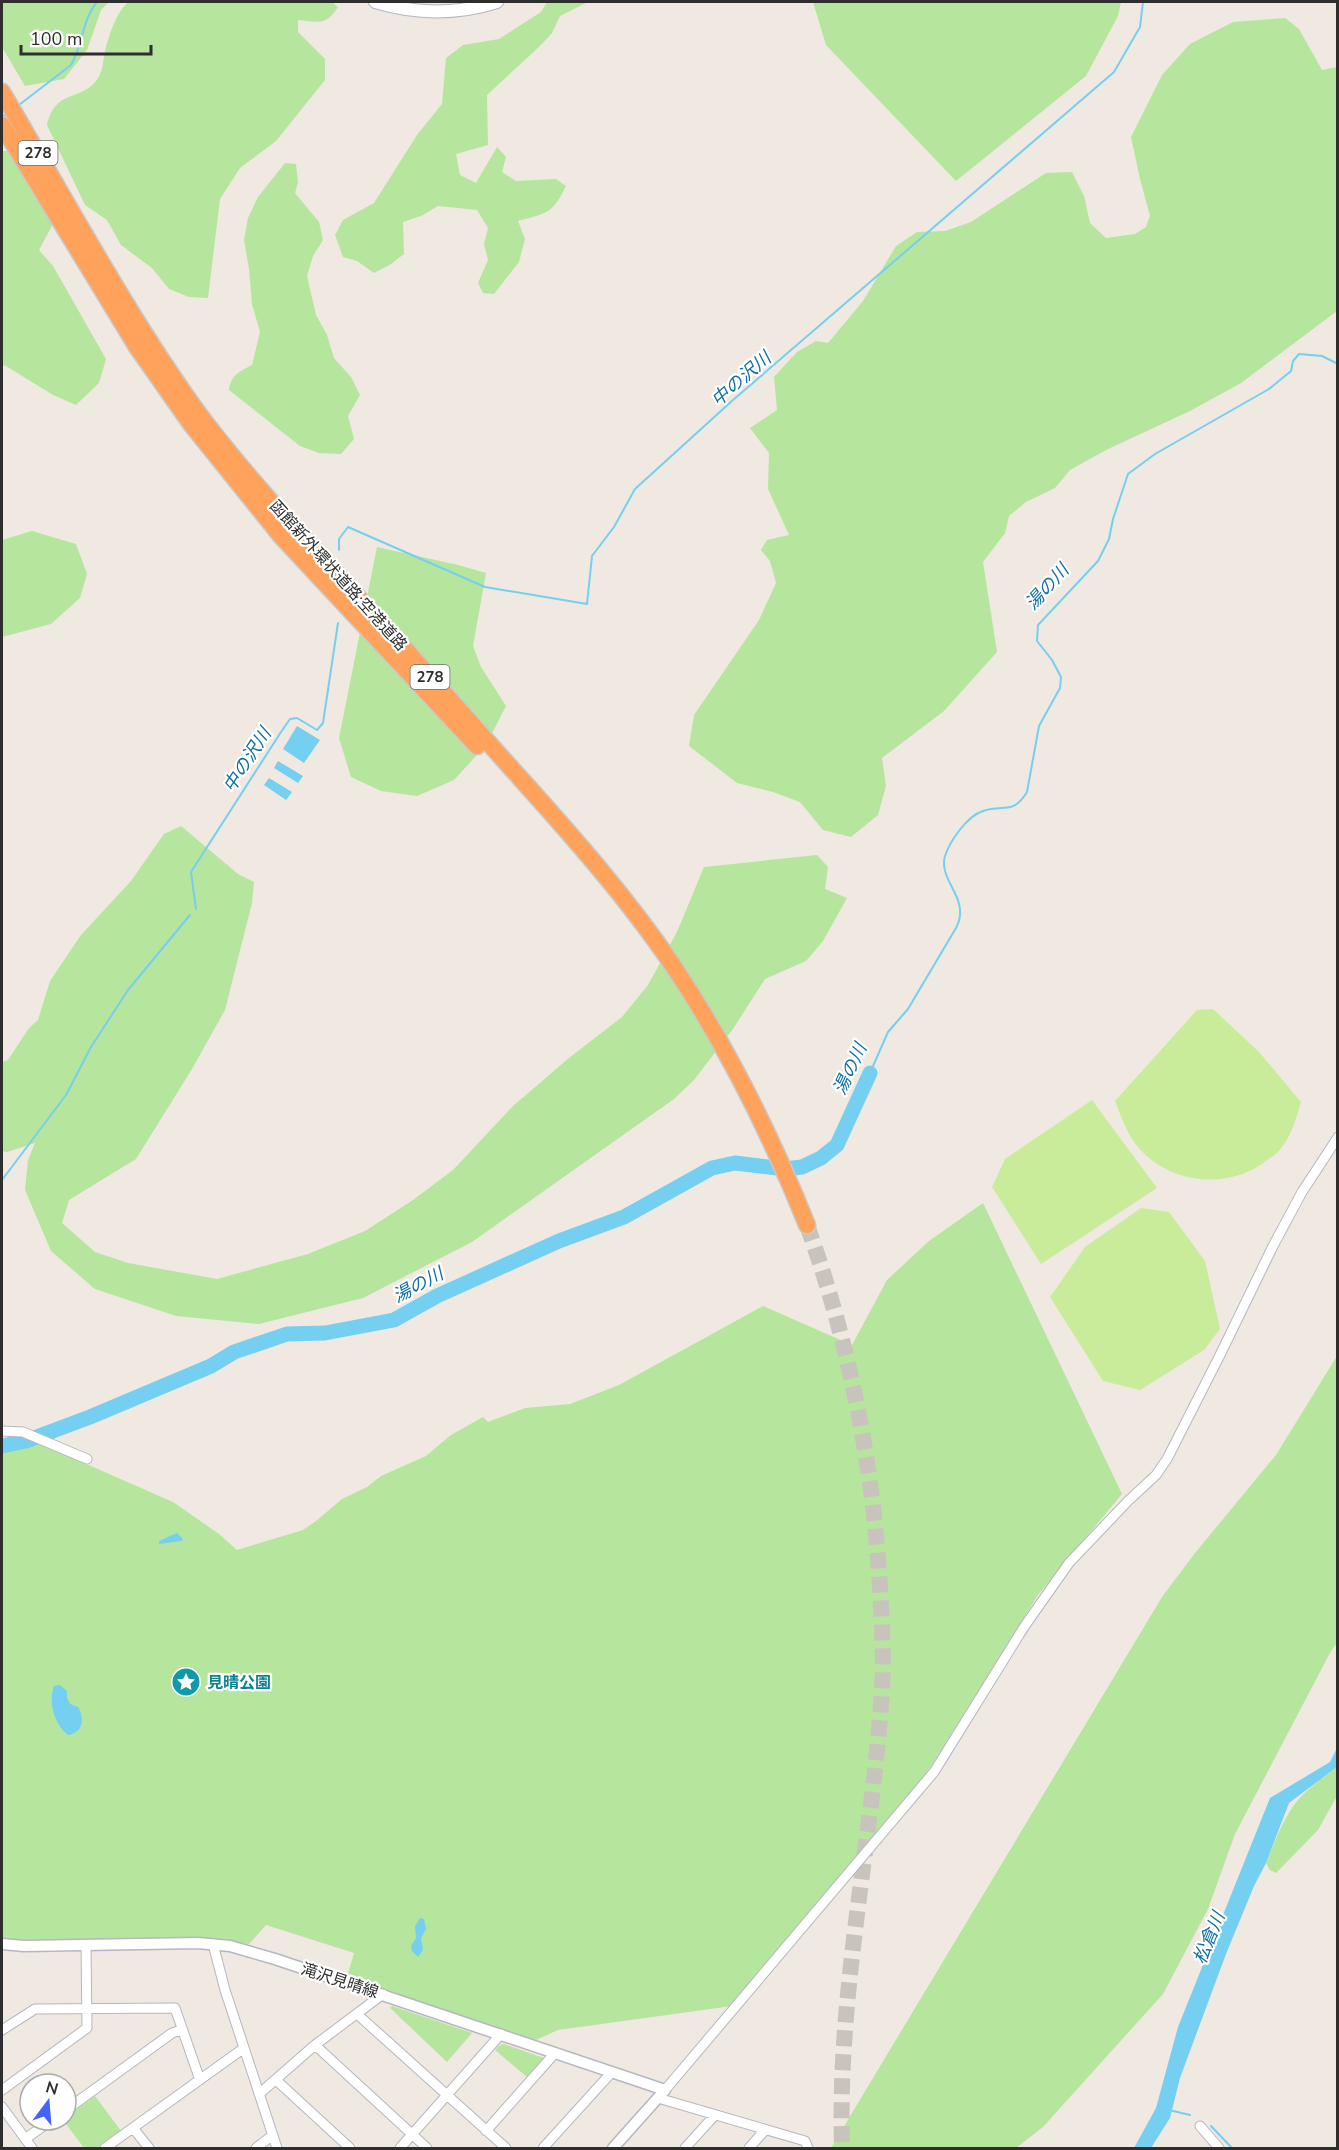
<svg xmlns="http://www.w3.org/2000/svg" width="1339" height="2150" font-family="'Nunito Sans','Noto Sans JP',sans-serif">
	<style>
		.green { fill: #b6e59e }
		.pitch { fill: #c9ec9a }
		.water { fill: #75cff0 }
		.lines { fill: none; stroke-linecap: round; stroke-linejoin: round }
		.stream { stroke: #75cff0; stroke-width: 2 }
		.river { stroke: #75cff0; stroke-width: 15 }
		.motorway-tunnel { stroke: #c8c4bd; stroke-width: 16; stroke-dasharray: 16 8; stroke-linecap: butt }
		.minor-casing { stroke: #b4b7c1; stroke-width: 11 }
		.tertiary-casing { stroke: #b4b7c1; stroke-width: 13 }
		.secondary-casing { stroke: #b4b7c1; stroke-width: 14 }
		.motorway-casing { stroke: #c9c9c9; stroke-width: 19 }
		.minor { stroke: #fff; stroke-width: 9 }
		.tertiary { stroke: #fff; stroke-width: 10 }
		.secondary { stroke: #fff; stroke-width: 12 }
		.motorway { stroke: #ffa35c; stroke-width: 16 }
		.labels { text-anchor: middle; stroke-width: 4.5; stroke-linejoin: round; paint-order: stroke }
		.shield { fill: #fff; stroke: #6d6d6d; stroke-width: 1.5 }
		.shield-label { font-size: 15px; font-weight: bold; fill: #2e2e2e }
		.street-label { font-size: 16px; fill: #2e2e2e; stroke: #fff }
		.culture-label { font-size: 16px; font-weight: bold; fill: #0d838f; stroke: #fff; text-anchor: start }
		.water-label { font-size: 18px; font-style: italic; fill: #0d6fa3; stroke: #fff }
	</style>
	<rect width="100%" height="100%" fill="#efe9e1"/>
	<path class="green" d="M 2,2 L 109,2 L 101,10 L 87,50 L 64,79 L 25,86 L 2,47 Z
		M 128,2 L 332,2 L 338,7 C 326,26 319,22 298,20 L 298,32 L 325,59 L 325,80 L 276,141 L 240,168 L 220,199 L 208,298 L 189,297 L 169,289 L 152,268 L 121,245 L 107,220 L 85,205 L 47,125 C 56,87 82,103 98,78 C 103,71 103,60 105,51 C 109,35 116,13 128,2 Z
		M 547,2 L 588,2 L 560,16 L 552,33 L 541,45 L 487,95 L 488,145 L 456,154 L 460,175 L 476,183 L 497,147 L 506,157 L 502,172 L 516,181 L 556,179 L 566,186 C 552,215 546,213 518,221 L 525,239 L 519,262 L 494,294 L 483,293 L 478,283 L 488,260 L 484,244 L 488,228 L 477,210 L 438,206 L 421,216 L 403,222 L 404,254 L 391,264 L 374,273 L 357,261 L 343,257 L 335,235 L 343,220 L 374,203 L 417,135 L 442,104 L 446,58 L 463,45 L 499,39 L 541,12 Z
		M 813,2 L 1121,2 L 1118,16 L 1086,76 L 956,181 L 826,45 Z
		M 1285,18 L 1299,29 L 1322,70 L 1337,67 L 1337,311 L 1241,383 L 1192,410 L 1106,450 L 1070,470 L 1055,488 L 1026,502 L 1009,516 L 1005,533 L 983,562 L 997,652 L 944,711 L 882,758 L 886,786 L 878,815 L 851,837 L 823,830 L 800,802 L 773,792 L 737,783 L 689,746 L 694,715 L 759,620 L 776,583 L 770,561 L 761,550 L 767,540 L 789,535 L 768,489 L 769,453 L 750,428 L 777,410 L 774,377 L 797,352 L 816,341 L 828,343 L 863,301 L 896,246 L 917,232 L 945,231 L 971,222 L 1046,173 L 1072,172 L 1084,196 L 1090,223 L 1106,238 L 1135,234 L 1146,227 L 1150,216 L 1140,179 L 1131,137 L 1162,75 L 1190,44 L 1233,22 Z
		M 2,151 L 12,151 L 54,222 L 39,250 L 53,266 L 106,359 L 99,383 L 76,405 L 53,395 L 6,366 L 2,365 Z
		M 285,163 L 296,164 L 298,182 L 295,193 L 319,222 L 323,240 L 313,256 L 307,276 L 316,315 L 327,335 L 334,358 L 351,377 L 360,395 L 348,416 L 354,439 L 341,454 L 319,453 L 300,446 L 229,390 C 231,375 239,372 252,365 L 260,332 L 252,304 L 249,269 L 244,240 L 248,218 L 258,197 Z
		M 32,531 L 76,544 L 87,574 L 80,598 L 51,624 L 2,637 L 2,540 Z
		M 377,547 L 458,565 L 486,573 L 473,646 L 481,667 L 506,706 L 486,745 L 454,780 L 417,796 L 381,791 L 351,777 L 339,738 Z
		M 181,826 L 238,874 L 254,882 L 252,903 L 225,1010 L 192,1069 L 136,1159 L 69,1200 L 62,1223 L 95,1252 L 128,1263 L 217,1279 L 308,1254 L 365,1231 L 413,1200 L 453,1170 L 513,1106 L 569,1058 L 622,1017 L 648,985 L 677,932 L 704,867 L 817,855 L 828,867 L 825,889 L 847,898 L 823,941 L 806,961 L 765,979 L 733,1029 L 694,1080 L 674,1099 L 472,1242 L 363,1298 L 259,1324 L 176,1316 L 95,1289 L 51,1251 L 25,1190 L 28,1160 L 35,1143 L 7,1152 L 2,1151 L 2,1062 L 8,1060 L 29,1028 L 38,1020 L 50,981 L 81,935 L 131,881 L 164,834 Z
		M 983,1203 L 1122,1494 L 1038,1595 L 928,1771 L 732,2006 L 558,2030 L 536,2040 L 347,1977 L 354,1953 L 266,1925 L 249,1944 L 193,1937 L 42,1940 L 2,1939 L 2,1453 L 36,1442 L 173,1502 L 219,1534 L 237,1550 L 303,1530 L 316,1521 L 342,1499 L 367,1487 L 381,1476 L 426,1456 L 451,1435 L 483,1417 L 488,1422 L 525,1408 L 570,1404 L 619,1385 L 763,1306 L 852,1345 L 887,1280 L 929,1241 Z
		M 1337,1356 L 1337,1643 L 1331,1651 L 1235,1834 L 1208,1909 L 1163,1994 L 1043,2127 L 1016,2148 L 831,2148 L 1162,1597 L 1195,1553 L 1276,1455 Z
		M 1337,1767 L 1337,1796 L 1318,1830 L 1276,1873 L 1270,1870 L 1266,1863 C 1274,1844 1281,1824 1292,1808 C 1303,1791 1322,1779 1337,1767 Z
		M 392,2006 L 472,2033 L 447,2062 L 390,2008 Z
		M 504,2044 L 544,2058 L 527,2077 L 495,2050 L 500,2045 Z
		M 95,2096 L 121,2131 L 97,2148 L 84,2148 L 63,2120 L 66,2120 L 66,2117 Z"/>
	<path class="pitch" d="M 1213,1009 L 1259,1052 L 1301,1102 C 1296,1118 1292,1135 1281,1148 C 1278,1153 1272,1157 1267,1160 C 1229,1191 1169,1184 1138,1147 C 1127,1134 1121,1116 1115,1101 L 1197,1010 Z
		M 1092,1100 L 1157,1188 L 1041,1264 L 992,1187 L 1005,1159 Z
		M 1141,1208 L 1169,1212 L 1205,1261 L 1220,1329 L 1204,1350 L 1140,1390 L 1103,1381 L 1050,1297 L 1085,1247 Z"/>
	<path class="water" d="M 297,726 L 320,740 L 304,763 L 283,749 Z
		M 278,761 L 303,776 L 298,783 L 274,768 Z
		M 269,778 L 292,792 L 286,800 L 264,785 Z
		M 177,1533 L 183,1539 L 181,1541 L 159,1544 L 159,1541 Z
		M 60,1685 L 67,1691 L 67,1698 L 70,1704 L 78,1707 C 85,1719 83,1733 68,1735 C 54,1724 48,1702 54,1686 Z
		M 1337,1748 L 1337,1767 L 1289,1803 L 1266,1863 L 1254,1886 L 1226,1954 L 1180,2078 L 1170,2118 L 1151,2148 L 1134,2148 L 1156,2108 L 1178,2027 L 1270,1798 L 1330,1762 Z
		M 420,1918 L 424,1919 L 426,1929 L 421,1938 L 423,1950 L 418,1957 L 412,1951 L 411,1946 L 416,1938 L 415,1926 Z"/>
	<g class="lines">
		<path class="stream" d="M 19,105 L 71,65 C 83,45 82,20 97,2
			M 2,117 L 7,113
			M 339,550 L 339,539 L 348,527 L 485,587 L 587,604 L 592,556 L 614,527 L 635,489 L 733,400 L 1114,72 L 1140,27 L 1143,2
			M 196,909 L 191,872 L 281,732 L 290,719 L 297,718 L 317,730 L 323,723 L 338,623
			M 870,1073 L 888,1032 L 908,1009 L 956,928 C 958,924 960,919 960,914 C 962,894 939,877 945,856 C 950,841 967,816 983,811 C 1004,804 1013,815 1027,792 L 1039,726 L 1060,688 L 1061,677 L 1052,660 L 1037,641 L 1038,625 L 1098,561 L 1109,539 L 1113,519 L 1128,474 L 1155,454 L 1269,389 L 1291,371 L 1293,361 L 1299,354 L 1322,356 L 1338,364
			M 2,1180 L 66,1095 L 91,1047 L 128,990 L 190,915
			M 1169,2110 L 1190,2115
			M 1211,2126 L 1232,2148"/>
		<path class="river" d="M 2,1446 L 26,1441 L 90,1417 L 211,1366 L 234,1352 L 287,1334 L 325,1333 L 394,1320 L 437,1296 L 559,1241 L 624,1217 L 712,1168 L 735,1163 L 785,1169 L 802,1167 L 821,1158 L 837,1145 L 870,1073"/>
		<path class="motorway-tunnel" d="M 807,1225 C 849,1342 873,1464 880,1587 C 882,1622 884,1657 882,1691 C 872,1844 837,1994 842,2148"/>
		<g class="minor-casing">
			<path id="minor" d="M 2,1431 L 23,1432 L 87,1459
				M 213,1944 L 225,1990 L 277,2148
				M 357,2014 L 506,2148
				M 2,2030 L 35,2009 L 175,2008 L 200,2080
				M 315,2045 L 427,2148
				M 276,2080 L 350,2148
				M 2,2090 L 87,2028 L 86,1945
				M 665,2090 L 934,1772 L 1024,1627 L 1069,1563 L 1128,1501 L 1156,1475 L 1167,1459 L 1220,1355 L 1273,1246 L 1302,1192 L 1338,1137
				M 259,2094 L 315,2045 L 383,1994
				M 658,2098 L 805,2141 L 808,2148
				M 2,2107 L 32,2148
				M 66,2110 L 172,2033 L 182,2030
				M 1200,2126 L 1219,2148
				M 133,2128 L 149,2148
				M 486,2131 L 555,2053
				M 25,2139 L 52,2120
				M 105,2148 L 244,2048
				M 256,2148 L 273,2135
				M 400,2148 L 501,2034
				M 543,2148 L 612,2072
				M 685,2148 L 715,2115
				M 749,2148 L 765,2130"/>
		</g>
		<g class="tertiary-casing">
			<path id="tertiary" d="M 2,1944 L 24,1946 L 198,1943 L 230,1946 L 275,1959 L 665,2090 L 613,2148"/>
		</g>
		<g class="secondary-casing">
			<path id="secondary" d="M 375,2 C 415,14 456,15 497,2"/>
		</g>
		<g class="motorway-casing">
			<path id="motorway" d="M 2,92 C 48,170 92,250 141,328 C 162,361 184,395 208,426 C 260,493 319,554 375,616 C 425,670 472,725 521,779 C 574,838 627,898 672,964 C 727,1046 770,1133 807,1225
				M 2,125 L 137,347 L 191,424 L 281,536 L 477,746"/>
		</g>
		<use href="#minor" class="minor"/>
		<use href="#tertiary" class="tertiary"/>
		<use href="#secondary" class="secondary"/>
		<use href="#motorway" class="motorway"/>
	</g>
	<defs>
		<g id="sight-disc" transform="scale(1.5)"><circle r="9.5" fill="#0f9aa8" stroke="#fff"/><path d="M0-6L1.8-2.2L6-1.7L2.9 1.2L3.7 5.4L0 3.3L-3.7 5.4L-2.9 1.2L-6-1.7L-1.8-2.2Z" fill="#fff"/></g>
	</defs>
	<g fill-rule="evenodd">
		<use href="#sight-disc" x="186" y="1682"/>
	</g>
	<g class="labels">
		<g class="shield">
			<rect x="18.5" y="141" width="39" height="24" rx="4.5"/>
			<rect x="410.5" y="665" width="39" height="24" rx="4.5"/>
		</g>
		<g class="shield-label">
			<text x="38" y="158">278</text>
			<text x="430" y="682">278</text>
		</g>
		<g class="street-label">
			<text transform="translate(339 575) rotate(48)" y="6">函館新外環状道路;空港道路</text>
			<text transform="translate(340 1980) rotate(18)" y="6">滝沢見晴線</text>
		</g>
		<g class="culture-label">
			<text x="207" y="1688">見晴公園</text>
		</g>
		<g class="water-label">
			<text transform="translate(741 379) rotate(-41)" y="6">中の沢川</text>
			<text transform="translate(1047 587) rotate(-48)" y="6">湯の川</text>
			<text transform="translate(247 760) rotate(-57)" y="6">中の沢川</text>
			<text transform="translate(850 1069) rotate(-65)" y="6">湯の川</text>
			<text transform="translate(418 1285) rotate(-28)" y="6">湯の川</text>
			<text transform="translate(1209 1938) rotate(-68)" y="6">松倉川</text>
		</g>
	</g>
	<rect width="1339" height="2150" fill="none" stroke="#2e2e2e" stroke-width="6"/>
	<g transform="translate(48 2102) rotate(16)"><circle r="28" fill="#ffffff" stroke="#ababab" stroke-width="1.5"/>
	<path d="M0-4.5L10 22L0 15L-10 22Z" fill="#4264fb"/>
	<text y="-9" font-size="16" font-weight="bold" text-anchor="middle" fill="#2e2e2e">N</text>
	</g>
	<path d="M21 45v9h130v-9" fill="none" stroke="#2e2e2e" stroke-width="3"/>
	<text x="30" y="45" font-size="18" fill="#2e2e2e" stroke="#ffffff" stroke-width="4.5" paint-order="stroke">100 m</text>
</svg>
